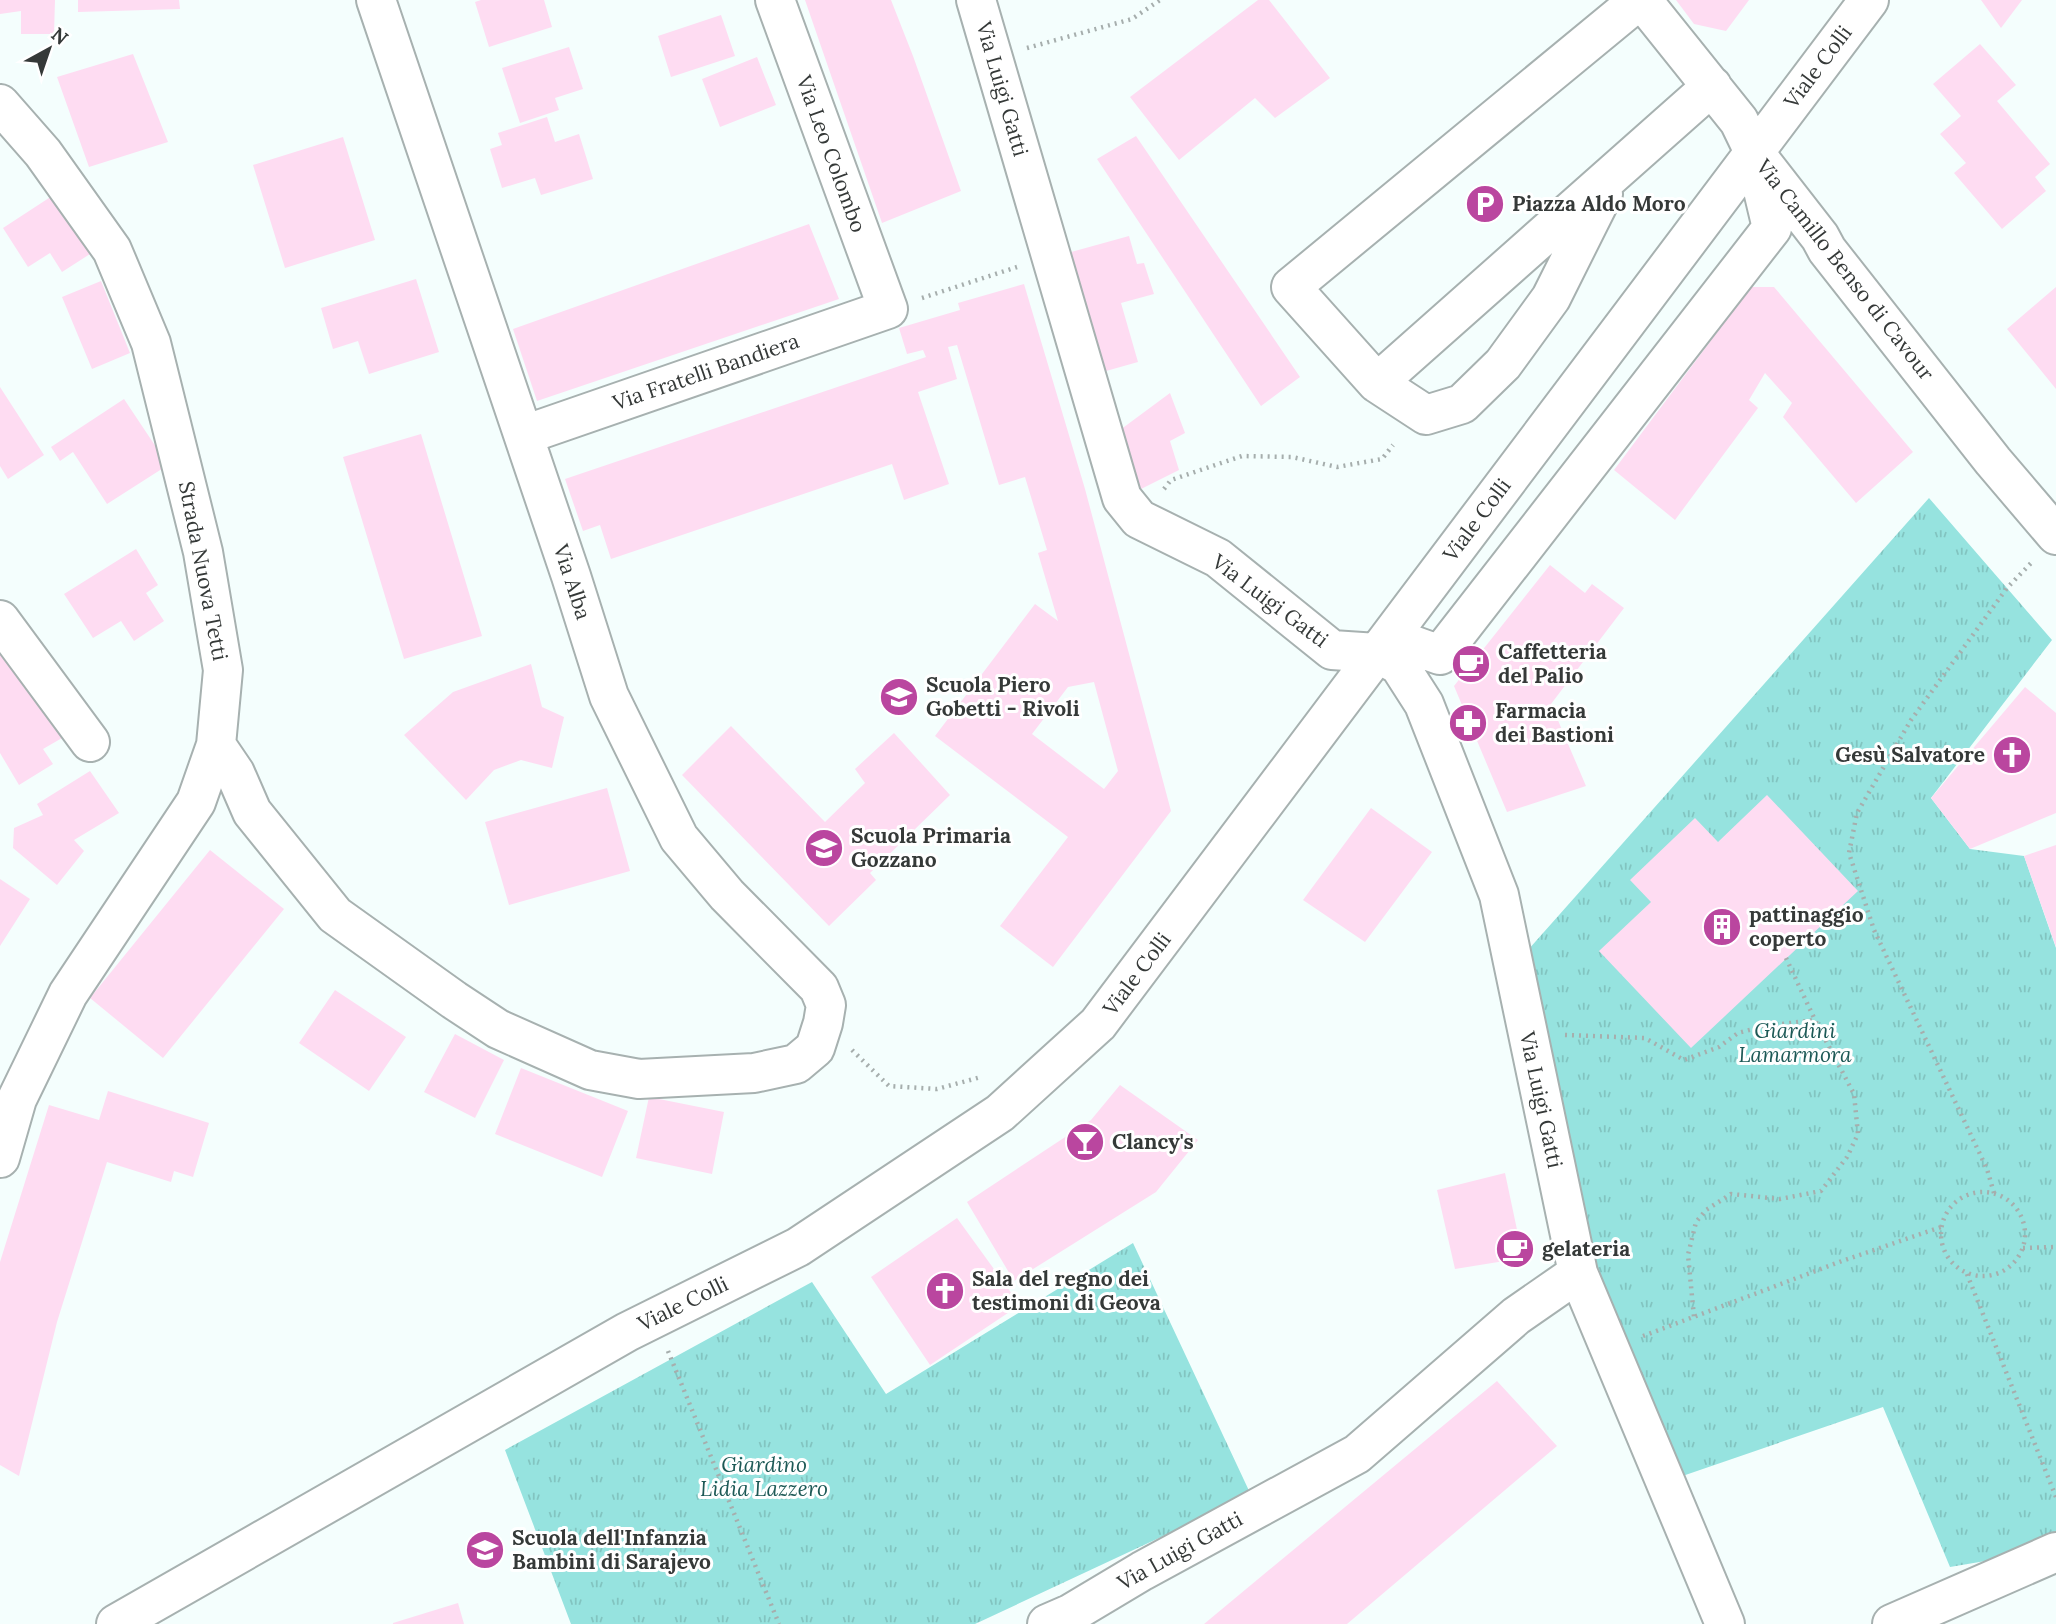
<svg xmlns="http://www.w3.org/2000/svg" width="2056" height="1624" font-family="Lora,serif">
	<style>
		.park { fill: url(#park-tufts) }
		.building { fill: #fedcf2; fill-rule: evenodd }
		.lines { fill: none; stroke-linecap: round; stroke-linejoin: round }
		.minor-casing { stroke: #a7b1b0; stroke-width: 42 }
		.path { stroke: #a6aead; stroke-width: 4.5; stroke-dasharray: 2 5; stroke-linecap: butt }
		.minor { stroke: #fff; stroke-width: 38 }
		.labels { text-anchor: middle; stroke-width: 6; stroke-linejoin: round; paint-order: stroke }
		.street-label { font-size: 21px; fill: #353938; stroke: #fff }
		.poi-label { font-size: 21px; font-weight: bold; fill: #353938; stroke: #fff; text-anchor: start }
		.park-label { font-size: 21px; font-style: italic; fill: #1d5956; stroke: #fff }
	</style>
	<defs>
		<pattern id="park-tufts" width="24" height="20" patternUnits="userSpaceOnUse" patternTransform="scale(1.75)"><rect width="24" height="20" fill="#96e3df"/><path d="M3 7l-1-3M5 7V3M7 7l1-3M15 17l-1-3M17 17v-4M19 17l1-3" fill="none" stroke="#82c4c0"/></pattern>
	</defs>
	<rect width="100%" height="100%" fill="#f4fefd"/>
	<path class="park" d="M 1929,498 L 2052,640 L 1931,798 L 1970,849 L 2024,856 L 2056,948 L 2056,1549 L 1950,1567 L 1883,1407 L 1665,1482 L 1578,1273 L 1513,967 Z
		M 1133,1243 L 1251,1495 L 975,1624 L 571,1624 L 505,1450 L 812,1282 L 886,1394 Z"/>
	<path class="building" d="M 0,0 L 55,0 L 54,34 L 21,34 L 21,11 L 0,14 Z
		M 78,0 L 179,0 L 180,9 L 78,12 Z
		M 481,0 L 544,0 L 552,27 L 489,47 L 475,2 Z
		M 805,0 L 891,0 L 913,56 L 961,191 L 882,223 Z
		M 1258,0 L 1269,0 L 1330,78 L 1275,118 L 1255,98 L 1179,160 L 1130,97 Z
		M 1676,0 L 1749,0 L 1726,31 L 1694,24 Z
		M 1981,0 L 2022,0 L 2001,28 Z
		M 721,15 L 735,56 L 671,77 L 658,36 Z
		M 1980,44 L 2016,85 L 1997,101 L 2050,164 L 2035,177 L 2046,191 L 2002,229 L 1954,173 L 1966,163 L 1940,134 L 1961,116 L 1933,84 Z
		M 569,47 L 583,89 L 555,98 L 559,110 L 520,123 L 502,68 Z
		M 133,54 L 168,142 L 89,167 L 57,77 Z
		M 757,57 L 776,105 L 720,127 L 702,79 Z
		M 547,117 L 555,142 L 579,134 L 593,179 L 541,195 L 535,178 L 502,188 L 490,149 L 502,145 L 498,133 Z
		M 1136,136 L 1300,377 L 1261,406 L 1097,159 Z
		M 343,137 L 375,240 L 285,268 L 253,165 Z
		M 52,196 L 90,254 L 62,272 L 50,253 L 28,267 L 3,228 Z
		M 809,224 L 839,299 L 537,401 L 513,329 Z
		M 1129,236 L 1137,264 L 1144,263 L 1154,294 L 1121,303 L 1138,362 L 1099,373 L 1064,254 Z
		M 416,279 L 439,352 L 369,374 L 358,341 L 333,349 L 321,308 Z
		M 101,281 L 130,353 L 92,369 L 62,297 Z
		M 1024,284 L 1085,489 L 1171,811 L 1053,967 L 1000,926 L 1068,837 L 935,736 L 1035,604 L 1058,621 L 1038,553 L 1047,550 L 1025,477 L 999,485 L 957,345 L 948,347 L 957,379 L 918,392 L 949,484 L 904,500 L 892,464 L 611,559 L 600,525 L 583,531 L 565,479 L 926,357 L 923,350 L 907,354 L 899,328 L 960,310 L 958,303 ZM 1094,682 L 1118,771 L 1104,789 L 1032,734 L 1068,687 Z
		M 1751,287 L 1774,287 L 1913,452 L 1856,503 L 1783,417 L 1792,403 L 1765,373 L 1749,400 L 1758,408 L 1675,520 L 1614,470 Z
		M 2056,287 L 2056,389 L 2007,329 Z
		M 0,387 L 44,455 L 8,479 L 0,466 Z
		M 1170,393 L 1185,433 L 1170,441 L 1179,470 L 1135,492 L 1120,430 Z
		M 124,399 L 168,465 L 107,504 L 73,452 L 60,461 L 51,447 Z
		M 421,434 L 482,636 L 404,659 L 343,457 Z
		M 136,549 L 158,585 L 146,593 L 164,621 L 134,641 L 121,621 L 93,638 L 64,594 Z
		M 1550,565 L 1585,593 L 1592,584 L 1624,608 L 1551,704 L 1586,786 L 1507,812 L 1454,686 Z
		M 0,643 L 69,734 L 43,749 L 53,764 L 19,785 L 0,753 Z
		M 531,664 L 542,707 L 564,717 L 552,768 L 521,760 L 494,770 L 466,800 L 404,735 L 453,692 Z
		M 2025,687 L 2056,713 L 2056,813 L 1970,849 L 1931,798 Z
		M 731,726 L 825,822 L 865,783 L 855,769 L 894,733 L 950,795 L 870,873 L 876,880 L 829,926 L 682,775 Z
		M 90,771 L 119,813 L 74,840 L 84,851 L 57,885 L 13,848 L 14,828 L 43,815 L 37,804 Z
		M 607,788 L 630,871 L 509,905 L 485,822 Z
		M 1767,795 L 1858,891 L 1691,1048 L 1599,951 L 1651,902 L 1630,880 L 1695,818 L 1718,842 Z
		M 1371,808 L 1432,852 L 1365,942 L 1303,900 Z
		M 2056,845 L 2056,947 L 2024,856 Z
		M 210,850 L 284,909 L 163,1058 L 90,998 Z
		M 0,879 L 30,899 L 0,946 Z
		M 335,990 L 406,1037 L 369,1091 L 299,1043 Z
		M 455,1034 L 504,1060 L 475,1118 L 424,1092 Z
		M 521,1068 L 628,1111 L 602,1177 L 495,1134 Z
		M 1120,1085 L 1198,1140 L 1156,1192 L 1014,1281 L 967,1202 L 1091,1120 Z
		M 108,1091 L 209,1123 L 193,1177 L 174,1171 L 171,1182 L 107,1162 L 57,1322 L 19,1476 L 0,1465 L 0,1262 L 49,1105 L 99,1120 Z
		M 649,1097 L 724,1112 L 712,1174 L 636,1158 Z
		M 1505,1173 L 1523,1258 L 1455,1269 L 1437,1190 Z
		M 957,1218 L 1020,1305 L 930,1365 L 871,1277 Z
		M 1497,1381 L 1557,1446 L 1347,1624 L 1204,1624 Z
		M 458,1603 L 464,1624 L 393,1624 L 393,1623 Z"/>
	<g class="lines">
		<g class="minor-casing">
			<path id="minor" d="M 976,0 L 1122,498 L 1139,519 L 1218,558 L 1332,650 L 1377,653 L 1399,665 L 1424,704 L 1499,895 L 1578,1273 L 1725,1624
				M 1639,0 L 1291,287 L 1377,383 L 1712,86
				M 1642,0 L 1739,121 L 1754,152 L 1820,237 L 1827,250 L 1993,461 L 2056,535
				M 0,104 L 43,153 L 112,250 L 151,343 L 203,552 L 223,670 L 216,745 L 196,802 L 68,994 L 17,1099 L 0,1158
				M 1377,383 L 1426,415 L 1462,404 L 1503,364 L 1551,298 L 1603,194
				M 524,435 L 888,309 L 775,0
				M 0,620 L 90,742
				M 1390,637 L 1440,655 L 1772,228 L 1757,165
				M 216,745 L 235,773 L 252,812 L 335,915 L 454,1000 L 498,1029 L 590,1070 L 639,1079 L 754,1073 L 796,1064 L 815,1048 L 823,1023 L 826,1005 L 819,988 L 727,895 L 679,838 L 609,696 L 571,576 L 376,0
				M 116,1624 L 627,1332 L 798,1247 L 1000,1113 L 1098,1024 L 1869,0
				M 1047,1624 L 1070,1614 L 1142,1571 L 1357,1454 L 1516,1316 L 1578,1273
				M 1892,1624 L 2056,1552"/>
		</g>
		<path class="path" d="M 1027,48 L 1132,19 L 1160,0
			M 922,298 L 1017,267
			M 1164,489 L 1171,480 L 1242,456 L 1292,457 L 1337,467 L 1382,459 L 1393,445
			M 1786,958 L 1815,1020
			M 1565,1035 L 1645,1038 L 1684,1060 L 1719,1047 L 1738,1033 L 1765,1026 L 1815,1020 L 1854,1094 L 1858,1134 L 1847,1157 L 1821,1191 L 1780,1199 L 1731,1194 L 1706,1210 L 1696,1222 L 1688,1255 L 1694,1317
			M 852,1050 L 889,1086 L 937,1089 L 981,1077
			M1941 1234a42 42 0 1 1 84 0a42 42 0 1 1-84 0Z
			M 1994,1193 L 1987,1169 L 1874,930 L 1849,853 L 1857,813 L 1911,720 L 2007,588 L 2032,562
			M 2023,1248 L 2056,1247
			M 1967,1274 L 2056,1497
			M 1643,1336 L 1842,1261 L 1941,1227
			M 668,1351 L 779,1624"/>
		<use href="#minor" class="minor"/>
	</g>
	<defs>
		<g id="parking-disc" transform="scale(2.0125)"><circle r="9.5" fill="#ba469f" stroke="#fff"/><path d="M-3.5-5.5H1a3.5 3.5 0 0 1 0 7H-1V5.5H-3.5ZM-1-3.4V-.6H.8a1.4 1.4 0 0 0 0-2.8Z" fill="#fff"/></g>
		<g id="cafe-disc" transform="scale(2.0125)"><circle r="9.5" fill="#ba469f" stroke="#fff"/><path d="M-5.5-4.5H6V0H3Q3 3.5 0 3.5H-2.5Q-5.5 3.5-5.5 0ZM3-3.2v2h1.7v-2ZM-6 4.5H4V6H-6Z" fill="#fff"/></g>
		<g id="school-disc" transform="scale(2.0125)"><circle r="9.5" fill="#ba469f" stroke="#fff"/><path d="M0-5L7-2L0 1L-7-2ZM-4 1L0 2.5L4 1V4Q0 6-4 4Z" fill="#fff"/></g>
		<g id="pharmacy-disc" transform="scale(2.0125)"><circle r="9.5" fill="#ba469f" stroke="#fff"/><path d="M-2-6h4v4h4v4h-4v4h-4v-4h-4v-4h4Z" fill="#fff"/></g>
		<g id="church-disc" transform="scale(2.0125)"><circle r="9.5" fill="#ba469f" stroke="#fff"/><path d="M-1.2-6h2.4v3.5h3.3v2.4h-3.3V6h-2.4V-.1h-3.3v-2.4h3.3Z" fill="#fff"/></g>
		<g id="building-disc" transform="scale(2.0125)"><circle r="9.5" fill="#ba469f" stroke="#fff"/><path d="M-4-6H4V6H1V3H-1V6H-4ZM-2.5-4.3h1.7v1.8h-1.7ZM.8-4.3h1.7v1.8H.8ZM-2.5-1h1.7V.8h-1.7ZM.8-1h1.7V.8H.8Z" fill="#fff"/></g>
		<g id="bar-disc" transform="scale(2.0125)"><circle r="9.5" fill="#ba469f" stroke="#fff"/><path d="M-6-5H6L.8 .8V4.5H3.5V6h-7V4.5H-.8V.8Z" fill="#fff"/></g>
	</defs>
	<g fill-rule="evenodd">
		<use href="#parking-disc" x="1485" y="204"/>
		<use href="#cafe-disc" x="1471" y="664"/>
		<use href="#school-disc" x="899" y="697"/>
		<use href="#pharmacy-disc" x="1468" y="723"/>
		<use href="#church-disc" x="2012" y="755"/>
		<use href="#school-disc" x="824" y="848"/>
		<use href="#building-disc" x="1722" y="927"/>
		<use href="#bar-disc" x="1085" y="1142"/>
		<use href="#cafe-disc" x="1515" y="1249"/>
		<use href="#church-disc" x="945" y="1291"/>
		<use href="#school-disc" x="485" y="1550"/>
	</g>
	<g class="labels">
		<g class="street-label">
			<text transform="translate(1818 67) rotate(-53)" y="7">Viale Colli</text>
			<text transform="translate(1002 89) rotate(74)" y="7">Via Luigi Gatti</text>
			<text transform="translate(831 154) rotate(70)" y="7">Via Leo Colombo</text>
			<text transform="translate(1845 270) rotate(52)" y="7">Via Camillo Benso di Cavour</text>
			<text transform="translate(706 372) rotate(-19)" y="7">Via Fratelli Bandiera</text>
			<text transform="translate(1477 520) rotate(-53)" y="7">Viale Colli</text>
			<text transform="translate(203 571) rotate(79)" y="7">Strada Nuova Tetti</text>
			<text transform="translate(572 582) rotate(72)" y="7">Via Alba</text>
			<text transform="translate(1270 601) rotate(37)" y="7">Via Luigi Gatti</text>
			<text transform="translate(1137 974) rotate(-53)" y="7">Viale Colli</text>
			<text transform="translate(1541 1100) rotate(78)" y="7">Via Luigi Gatti</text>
			<text transform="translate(683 1304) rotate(-26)" y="7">Viale Colli</text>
			<text transform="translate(1180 1551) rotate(-29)" y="7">Via Luigi Gatti</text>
		</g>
		<g class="poi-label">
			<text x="1512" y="211">Piazza Aldo Moro</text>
			<text x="1498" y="659">Caffetteria<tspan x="1498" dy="24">del Palio</tspan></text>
			<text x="926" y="692">Scuola Piero<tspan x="926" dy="24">Gobetti - Rivoli</tspan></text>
			<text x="1495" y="718">Farmacia<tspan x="1495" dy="24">dei Bastioni</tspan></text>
			<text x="1985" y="762" text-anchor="end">Gesù Salvatore</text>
			<text x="851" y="843">Scuola Primaria<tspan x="851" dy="24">Gozzano</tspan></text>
			<text x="1749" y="922">pattinaggio<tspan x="1749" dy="24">coperto</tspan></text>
			<text x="1112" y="1149">Clancy's</text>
			<text x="1542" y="1256">gelateria</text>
			<text x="972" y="1286">Sala del regno dei<tspan x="972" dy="24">testimoni di Geova</tspan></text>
			<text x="512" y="1545">Scuola dell'Infanzia<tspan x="512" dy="24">Bambini di Sarajevo</tspan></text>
		</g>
		<g class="park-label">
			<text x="1795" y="1038">Giardini<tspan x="1795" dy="24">Lamarmora</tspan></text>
			<text x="764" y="1472">Giardino<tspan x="764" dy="24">Lidia Lazzero</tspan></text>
		</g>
	</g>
	<g transform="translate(49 49) rotate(40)" stroke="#ffffff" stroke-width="5" paint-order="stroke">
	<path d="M0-5L12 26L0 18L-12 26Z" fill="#353938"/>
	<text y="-10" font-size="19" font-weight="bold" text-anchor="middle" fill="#353938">N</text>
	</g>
</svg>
